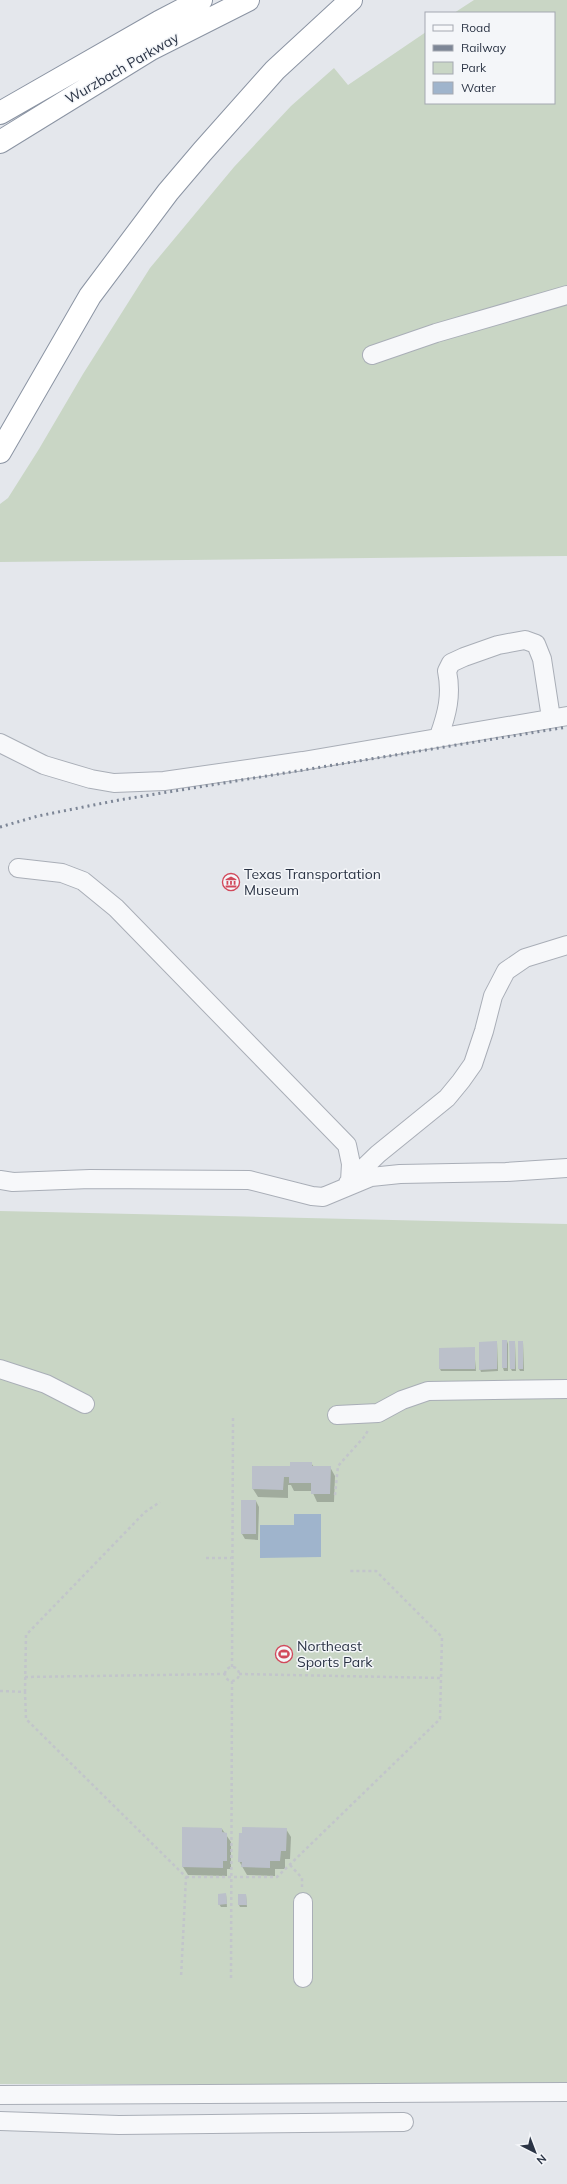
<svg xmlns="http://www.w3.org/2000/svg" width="567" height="2184" font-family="Mulish,sans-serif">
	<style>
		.green { fill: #c9d6c5 }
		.water { fill: #9fb4cc }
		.shadow { fill: #0003 }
		.building { fill: #bbc0ca }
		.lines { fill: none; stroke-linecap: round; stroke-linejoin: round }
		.minor-casing { stroke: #a9aeb7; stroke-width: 20 }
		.highway-casing { stroke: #8b94a3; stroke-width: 24 }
		.path { stroke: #c2c5cb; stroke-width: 2.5; stroke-dasharray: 3 3; stroke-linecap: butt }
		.minor { stroke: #f7f8fa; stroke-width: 18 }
		.highway { stroke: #fff; stroke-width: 22 }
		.rail { stroke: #7d8696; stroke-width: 3; stroke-dasharray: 2 4; stroke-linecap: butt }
		.labels { text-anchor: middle; stroke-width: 3; stroke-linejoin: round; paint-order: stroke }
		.street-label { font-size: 14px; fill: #2b3445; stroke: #f4f6f9 }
		.poi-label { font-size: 14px; fill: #2b3445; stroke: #f4f6f9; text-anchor: start }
	</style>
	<rect width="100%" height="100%" fill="#e4e7ec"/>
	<path class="green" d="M 474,0 L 567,0 L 567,556 L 0,562 L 0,504 L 8,498 L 39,449 L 83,374 L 150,268 L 234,167 L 291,106 L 334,68 L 348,85 L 426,32 L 426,103 L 554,103 L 554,13 L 454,13 Z
		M 0,1211 L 567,1224 L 567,2084 L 0,2084 Z"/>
	<path class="water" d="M 294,1514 L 321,1514 L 321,1557 L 260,1558 L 260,1525 L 294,1525 Z"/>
	<path class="shadow" d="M 503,1341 L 507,1341 L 508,1344 L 508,1371 L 504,1371 L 503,1368 Z
		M 497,1342 L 498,1371 L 481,1372 L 480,1369 Z
		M 515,1342 L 516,1371 L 512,1371 L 511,1369 Z
		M 523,1342 L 524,1371 L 520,1371 L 519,1369 Z
		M 474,1348 L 476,1371 L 441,1371 L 440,1369 Z
		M 311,1463 L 314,1467 L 330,1467 L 335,1476 L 334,1502 L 317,1502 L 312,1491 L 294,1491 L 291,1485 L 288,1485 L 288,1498 L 258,1497 L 253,1489 L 253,1467 L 291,1467 Z
		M 242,1501 L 256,1501 L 259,1507 L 258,1540 L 245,1539 L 242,1534 Z
		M 183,1828 L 222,1829 L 231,1842 L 231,1869 L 227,1869 L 227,1876 L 188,1875 L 183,1867 Z
		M 286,1829 L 291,1837 L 290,1859 L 285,1859 L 285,1869 L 275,1869 L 275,1876 L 247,1875 L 239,1861 Z
		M 226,1894 L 227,1907 L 221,1907 L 219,1904 Z
		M 246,1895 L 247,1907 L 240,1907 L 239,1905 Z"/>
	<path class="building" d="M 502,1340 L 507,1340 L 507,1368 L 502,1368 Z
		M 497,1341 L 497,1369 L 479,1370 L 479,1342 Z
		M 509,1341 L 515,1341 L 515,1369 L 510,1369 Z
		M 518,1341 L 523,1341 L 523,1369 L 518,1369 Z
		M 475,1347 L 475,1369 L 439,1369 L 439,1348 Z
		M 290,1462 L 312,1462 L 312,1466 L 331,1466 L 330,1494 L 311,1494 L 311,1483 L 289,1483 L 289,1477 L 284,1477 L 283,1490 L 252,1489 L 252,1466 L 290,1466 Z
		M 241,1500 L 256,1500 L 256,1534 L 241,1534 Z
		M 182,1827 L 222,1828 L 222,1832 L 227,1833 L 227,1861 L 223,1861 L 223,1868 L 182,1867 Z
		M 242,1827 L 287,1828 L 286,1851 L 281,1851 L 280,1861 L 270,1861 L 270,1868 L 241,1867 L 242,1862 L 238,1862 L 239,1833 L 242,1833 Z
		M 226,1893 L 227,1904 L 218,1905 L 218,1894 Z
		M 238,1894 L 246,1894 L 247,1905 L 238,1905 Z"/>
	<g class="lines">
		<g class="minor-casing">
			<path id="minor" d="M 372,355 L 436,333 L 567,295
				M 439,736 C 447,714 452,695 447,671 L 451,663 L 464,657 L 498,645 L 525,640 L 536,644 L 542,659 L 551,718
				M 0,743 L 44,765 L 91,779 L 114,783 L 164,781 L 303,761 L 567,716
				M 18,868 L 62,873 L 83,881 L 116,908 L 347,1145 L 351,1164 L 350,1181
				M 0,1180 L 13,1182 L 90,1179 L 249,1180 L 312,1196 L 323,1197 L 371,1177 L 400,1174 L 506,1172 L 567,1168
				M 348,1183 L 378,1154 L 447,1098 L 461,1081 L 473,1064 L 484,1031 L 493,996 L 506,971 L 525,958 L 567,945
				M 0,1369 L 46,1384 L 85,1404
				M 337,1415 L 378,1413 L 402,1400 L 428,1391 L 567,1389
				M 303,1978 L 303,1902
				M 0,2095 L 567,2092
				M 0,2121 L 119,2125 L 404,2122"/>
		</g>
		<g class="highway-casing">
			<path id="highway" d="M 0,113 L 159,22 L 201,0
				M 0,142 L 151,49 L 248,0
				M 0,452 L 90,296 L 168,192 L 202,152 L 275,70 L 351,0"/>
		</g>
		<path class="path" d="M 335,1495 L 338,1466 L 364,1437 L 369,1429
			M 206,1558 L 231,1558
			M 232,1667 L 233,1415
			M225 1674a7 7 0 1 1 14 0a7 7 0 1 1-14 0Z
			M 239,1674 L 441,1678
			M 25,1677 L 225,1674
			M 0,1691 L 25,1692 L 26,1719 L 186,1877 L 181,1978
			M 25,1692 L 26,1635 L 145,1512 L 160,1502
			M 290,1865 L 302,1878 L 302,1887
			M 186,1877 L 277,1877 L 440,1719 L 442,1637 L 376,1571 L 350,1571
			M 231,1978 L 232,1681"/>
		<use href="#minor" class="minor"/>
		<use href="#highway" class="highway"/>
		<path class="rail" d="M 0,827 L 38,816 L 119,800 L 567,727"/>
	</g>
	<defs>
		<g id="museum-ring" transform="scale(0.9)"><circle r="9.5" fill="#f4f6f9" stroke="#d1495b" stroke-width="1.5"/><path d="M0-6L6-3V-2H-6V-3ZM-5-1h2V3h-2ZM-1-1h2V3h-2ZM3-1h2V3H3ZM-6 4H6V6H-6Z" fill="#d1495b"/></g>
		<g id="stadium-ring" transform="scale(0.9)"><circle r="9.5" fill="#f4f6f9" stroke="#d1495b" stroke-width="1.5"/><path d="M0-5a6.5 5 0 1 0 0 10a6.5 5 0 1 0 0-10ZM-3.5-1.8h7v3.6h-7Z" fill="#d1495b"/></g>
	</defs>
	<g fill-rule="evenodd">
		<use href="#museum-ring" x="231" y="882"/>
		<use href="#stadium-ring" x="284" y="1654"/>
	</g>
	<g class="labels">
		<g class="street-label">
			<text transform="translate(122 68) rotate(-30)" y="5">Wurzbach Parkway</text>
		</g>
		<g class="poi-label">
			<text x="244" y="879">Texas Transportation<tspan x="244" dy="16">Museum</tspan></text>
			<text x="297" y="1651">Northeast<tspan x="297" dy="16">Sports Park</tspan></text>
		</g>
	</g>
	<rect x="425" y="12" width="130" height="92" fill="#f4f6f9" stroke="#a4a8b1"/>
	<rect x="433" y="25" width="20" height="6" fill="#f7f8fa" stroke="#a4a8b1"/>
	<text x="461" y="32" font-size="12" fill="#2b3445">Road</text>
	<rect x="433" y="45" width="20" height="6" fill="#7d8696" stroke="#a4a8b1"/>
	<text x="461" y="52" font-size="12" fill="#2b3445">Railway</text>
	<rect x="433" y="62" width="20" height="12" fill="#c9d6c5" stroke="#a4a8b1"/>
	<text x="461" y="72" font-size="12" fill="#2b3445">Park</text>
	<rect x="433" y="82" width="20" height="12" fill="#9fb4cc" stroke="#a4a8b1"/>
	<text x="461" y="92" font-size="12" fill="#2b3445">Water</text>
	<g transform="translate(535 2152) rotate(138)" stroke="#f4f6f9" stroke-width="3" paint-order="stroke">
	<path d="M0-3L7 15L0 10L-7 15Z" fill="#2b3445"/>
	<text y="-6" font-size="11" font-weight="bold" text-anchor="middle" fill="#2b3445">N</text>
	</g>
</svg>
